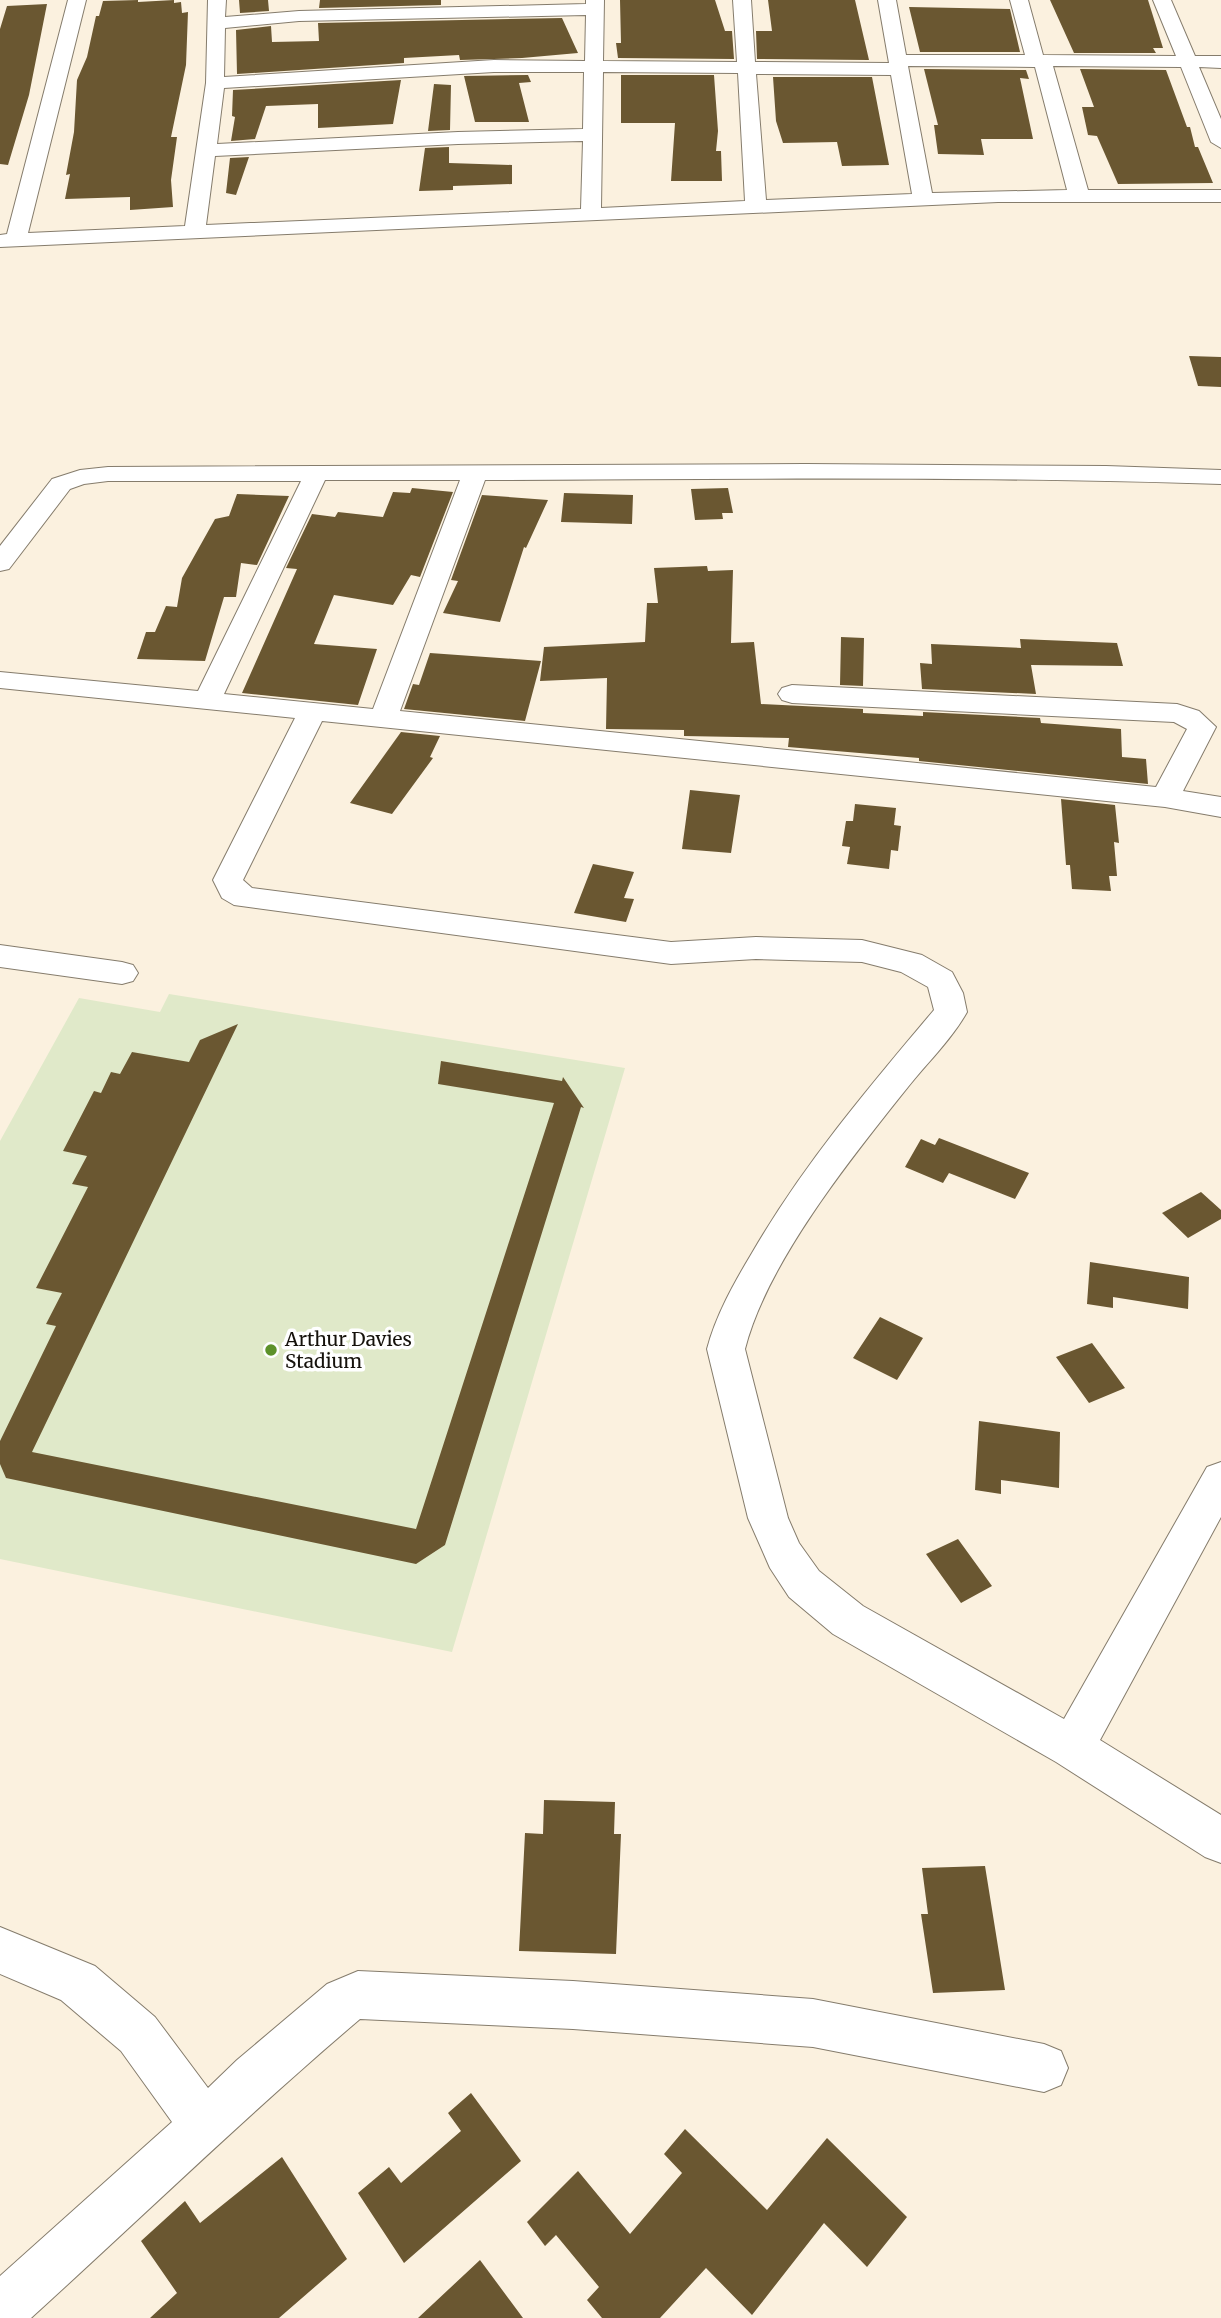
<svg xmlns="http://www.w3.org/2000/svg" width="1221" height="2318" font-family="Merriweather,serif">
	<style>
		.green { fill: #e0e9c9 }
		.building { fill: #6a5731 }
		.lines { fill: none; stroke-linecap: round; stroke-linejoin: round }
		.minor-casing { stroke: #857c6c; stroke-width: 2 }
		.minor { fill: #fff; fill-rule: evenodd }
		.poi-dot { fill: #5d912a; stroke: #fff; stroke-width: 2.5 }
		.labels { text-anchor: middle; stroke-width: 7; stroke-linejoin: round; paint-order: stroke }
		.poi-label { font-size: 19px; fill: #15110b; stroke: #fff; text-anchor: start }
	</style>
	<rect width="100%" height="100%" fill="#fbf1df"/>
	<path class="green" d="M 169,994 L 625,1068 L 452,1652 L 0,1559 L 0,1141 L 79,998 L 160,1012 Z"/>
	<path class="building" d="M 138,0 L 138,2 L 174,0 L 174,3 L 181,2 L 182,13 L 188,12 L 186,65 L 171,137 L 177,137 L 171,180 L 173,207 L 130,210 L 130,197 L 65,199 L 70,174 L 66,175 L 74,132 L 77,80 L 87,57 L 96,16 L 99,16 L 103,1 Z
		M 239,0 L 268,0 L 269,11 L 240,13 Z
		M 320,0 L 441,0 L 441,5 L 319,8 Z
		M 620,0 L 715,0 L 725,31 L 732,31 L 734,59 L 618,58 L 616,43 L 621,43 Z
		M 768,0 L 855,0 L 869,60 L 757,59 L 756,31 L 772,31 Z
		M 1050,0 L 1148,0 L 1163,48 L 1153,48 L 1156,53 L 1074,53 Z
		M 47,4 L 29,95 L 8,165 L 0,164 L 0,29 L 7,6 Z
		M 909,7 L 1010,9 L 1020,52 L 920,52 Z
		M 562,18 L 578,53 L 522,58 L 460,60 L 459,55 L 404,58 L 404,63 L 237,74 L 236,30 L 271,26 L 272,42 L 319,41 L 318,23 Z
		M 924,69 L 1026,70 L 1029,79 L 1020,78 L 1033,139 L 981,139 L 984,155 L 938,154 L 934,125 L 938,125 Z
		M 1080,69 L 1166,70 L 1187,127 L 1190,127 L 1195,147 L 1198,147 L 1213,183 L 1118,184 L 1097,136 L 1088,135 L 1082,107 L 1094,107 Z
		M 528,75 L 531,82 L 519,83 L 529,122 L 475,122 L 464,76 Z
		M 621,75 L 714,75 L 718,131 L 716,151 L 721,151 L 722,181 L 671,181 L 675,123 L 621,123 Z
		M 773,77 L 872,77 L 889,165 L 842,166 L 837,142 L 783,143 L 776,121 Z
		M 401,80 L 393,124 L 318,128 L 318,104 L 266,106 L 255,139 L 231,141 L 235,117 L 232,116 L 233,90 Z
		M 434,84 L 451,85 L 450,130 L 428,131 Z
		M 449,147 L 449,163 L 512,165 L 512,184 L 453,186 L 453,190 L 419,191 L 425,148 Z
		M 249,157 L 236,195 L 226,193 L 230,158 Z
		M 1189,356 L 1221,357 L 1221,387 L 1198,386 Z
		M 412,488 L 453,492 L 420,577 L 411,575 L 393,605 L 334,595 L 314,644 L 377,649 L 358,705 L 242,693 L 297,569 L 286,568 L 312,514 L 335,517 L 338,512 L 383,517 L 393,492 L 410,493 Z
		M 728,488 L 733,513 L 722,513 L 723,519 L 695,520 L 691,489 Z
		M 564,493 L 633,495 L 632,524 L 561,522 Z
		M 237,494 L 289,496 L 257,565 L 241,563 L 236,597 L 224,597 L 205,661 L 137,659 L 146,632 L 155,632 L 166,606 L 177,607 L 182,578 L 215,519 L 229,516 Z
		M 482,495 L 548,500 L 526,548 L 524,547 L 500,622 L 443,613 L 458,581 L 451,580 Z
		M 707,566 L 708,571 L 733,570 L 731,643 L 754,642 L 761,704 L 863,709 L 863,713 L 923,716 L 923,712 L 1040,718 L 1041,723 L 1121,729 L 1122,757 L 1146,759 L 1148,784 L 919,761 L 919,758 L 788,747 L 789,738 L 684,736 L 684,730 L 606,729 L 607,678 L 540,681 L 544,647 L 645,642 L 647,603 L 658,603 L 654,568 Z
		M 841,637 L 864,638 L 863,686 L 840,685 Z
		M 1020,639 L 1117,643 L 1123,666 L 1031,665 L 1036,694 L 922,689 L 920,663 L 932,664 L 931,644 L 1021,648 Z
		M 430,653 L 541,661 L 525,721 L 404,709 L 413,684 L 419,685 Z
		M 401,732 L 440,736 L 430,757 L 433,758 L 392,814 L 350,803 Z
		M 690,790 L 740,795 L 731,853 L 682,849 Z
		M 1061,799 L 1115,805 L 1119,843 L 1114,842 L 1117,876 L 1109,876 L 1111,891 L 1072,889 L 1070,865 L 1066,865 Z
		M 855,804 L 896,808 L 894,825 L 901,826 L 898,851 L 891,850 L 889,869 L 847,864 L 850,847 L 842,846 L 846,821 L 853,821 Z
		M 593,864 L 634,872 L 624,898 L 634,899 L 626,922 L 574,913 Z
		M 238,1024 L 32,1452 L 416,1529 L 554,1103 L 438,1084 L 441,1061 L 562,1081 L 563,1077 L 584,1108 L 581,1107 L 445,1545 L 416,1564 L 6,1478 L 0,1464 L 0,1441 L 56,1326 L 46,1324 L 62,1293 L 36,1288 L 88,1187 L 72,1184 L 87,1156 L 63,1151 L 94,1091 L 101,1093 L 111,1072 L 120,1074 L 132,1052 L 189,1062 L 200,1040 Z
		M 939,1138 L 1029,1173 L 1015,1199 L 949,1173 L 943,1183 L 905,1167 L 921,1139 L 935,1145 Z
		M 1201,1192 L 1221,1210 L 1221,1219 L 1188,1238 L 1162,1213 Z
		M 1090,1262 L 1189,1277 L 1188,1309 L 1113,1297 L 1113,1308 L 1087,1304 Z
		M 880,1317 L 923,1338 L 897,1380 L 853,1358 Z
		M 1092,1343 L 1125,1388 L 1089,1403 L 1056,1357 Z
		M 979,1421 L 1060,1432 L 1059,1488 L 1001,1480 L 1001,1494 L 975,1490 Z
		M 958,1539 L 992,1586 L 961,1603 L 926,1554 Z
		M 544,1800 L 615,1802 L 614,1834 L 621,1834 L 616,1954 L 519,1951 L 525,1833 L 543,1834 Z
		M 985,1866 L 1005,1990 L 933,1993 L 921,1914 L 928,1914 L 922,1868 Z
		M 471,2093 L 521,2161 L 404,2263 L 358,2193 L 389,2167 L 401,2183 L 461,2131 L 448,2113 Z
		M 685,2129 L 767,2210 L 827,2138 L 907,2217 L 867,2267 L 824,2223 L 752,2315 L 706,2268 L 660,2318 L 602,2318 L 587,2300 L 599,2287 L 556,2235 L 545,2246 L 527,2222 L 578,2171 L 630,2234 L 682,2173 L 664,2154 Z
		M 282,2157 L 347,2259 L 279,2318 L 150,2318 L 177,2293 L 141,2241 L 185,2201 L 200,2223 Z
		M 480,2260 L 523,2318 L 418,2318 Z"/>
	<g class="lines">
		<g class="minor-casing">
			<path id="minor" d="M 68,0 L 86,0 L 28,233 L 185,226 L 206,83 L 208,0 L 226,0 L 225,17 L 299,11 L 586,4 L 586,0 L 604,0 L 603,61 L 737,62 L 733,0 L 751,0 L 755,62 L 889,63 L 878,0 L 896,0 L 906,55 L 1025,55 L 1010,0 L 1028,0 L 1043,55 L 1176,56 L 1153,0 L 1171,0 L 1195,56 L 1221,56 L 1221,68 L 1199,67 L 1221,119 L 1221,148 L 1211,142 L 1181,67 L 1053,66 L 1088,190 L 1221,190 L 1221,202 L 998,202 L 0,247 L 0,235 L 7,234 ZM 586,15 L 585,61 L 494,60 L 224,77 L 225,28 L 299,21 ZM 908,66 L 1035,67 L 1067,190 L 932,193 ZM 494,72 L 584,72 L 583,129 L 458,132 L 217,144 L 224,88 ZM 603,72 L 738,73 L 745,201 L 601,208 ZM 756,74 L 891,75 L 912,194 L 766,200 ZM 583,141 L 581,209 L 206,225 L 215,156 L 458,144 Z
				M 805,464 L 1106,466 L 1221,470 L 1221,484 C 976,476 730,479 485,480 L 400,711 L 1156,787 L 1187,729 L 1174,722 L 792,703 L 782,700 L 778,694 L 782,688 L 792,685 L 1177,704 L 1199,711 L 1216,727 L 1183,791 L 1221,797 L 1221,817 L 1165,807 L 322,721 L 243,880 L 252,888 L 671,942 L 756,937 L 862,940 L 922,955 L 952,972 L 963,993 L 967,1012 C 952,1039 927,1063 908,1087 C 852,1157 767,1262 745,1349 L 788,1518 L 799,1543 L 819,1571 L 863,1606 L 1064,1719 L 1207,1467 L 1221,1462 L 1221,1517 L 1100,1740 L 1221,1815 L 1221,1863 L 1205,1857 L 1056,1762 L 833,1634 L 789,1597 L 770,1568 L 748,1518 L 707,1349 C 716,1315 734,1283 752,1253 C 803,1165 869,1087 934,1010 L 928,987 L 901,972 L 862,962 L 756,959 L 671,964 L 234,905 L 222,898 L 213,880 L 295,718 L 0,688 L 0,672 L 198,691 L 301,481 L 108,481 L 84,484 L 70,489 L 9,569 L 0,571 L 0,546 L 52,479 L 80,470 L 108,467 ZM 325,480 L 460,480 L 373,709 L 224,694 Z
				M 0,945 L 122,962 L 133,965 L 138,973 L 133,981 L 122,984 L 0,967 Z
				M 0,1927 L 95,1966 L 155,2017 L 208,2088 L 237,2060 L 327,1984 L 358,1971 L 573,1981 L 813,1999 L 1044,2044 L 1061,2051 L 1068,2068 L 1061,2085 L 1044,2092 L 813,2047 L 573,2029 L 360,2019 C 247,2115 141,2218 31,2318 L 0,2318 L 0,2276 L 172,2122 L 121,2051 L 61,2000 L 0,1974 Z"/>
		</g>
		<use href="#minor" class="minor"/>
	</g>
	<circle class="poi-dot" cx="271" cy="1350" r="7"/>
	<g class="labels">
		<g class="poi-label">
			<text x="285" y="1346">Arthur Davies<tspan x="285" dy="22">Stadium</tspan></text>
		</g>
	</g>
</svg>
